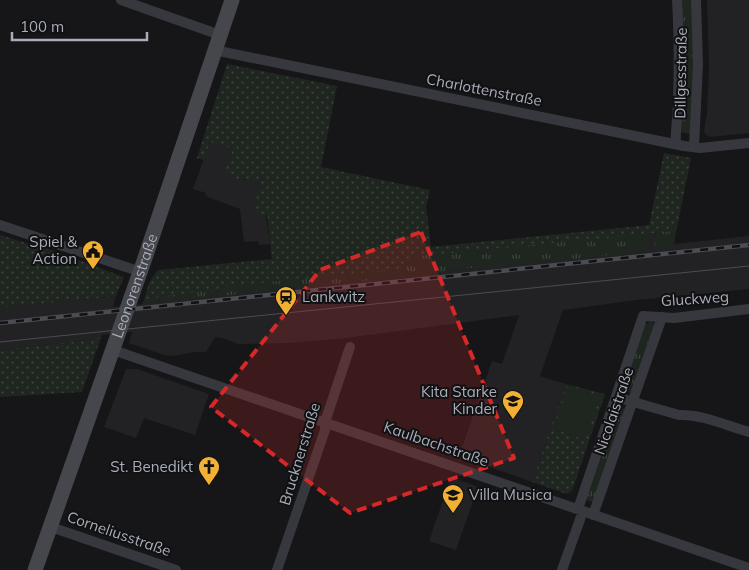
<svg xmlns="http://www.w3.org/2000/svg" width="749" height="570" font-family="Mulish,sans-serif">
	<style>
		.built { fill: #222225 }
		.grass { fill: url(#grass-tufts) }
		.park { fill: url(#park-dots) }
		.pitch { fill: #1e261f }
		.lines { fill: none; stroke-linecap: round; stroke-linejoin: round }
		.minor { stroke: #37383d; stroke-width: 10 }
		.secondary { stroke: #45474d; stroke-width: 15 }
		.tram { stroke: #4a4c52; stroke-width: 1 }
		.rail-casing { stroke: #4a4c52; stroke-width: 4.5 }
		.rail { stroke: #111113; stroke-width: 2.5; stroke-dasharray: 8; stroke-linecap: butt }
		.marked { fill: #d62828; fill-opacity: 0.2; stroke: #d62828; stroke-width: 4; stroke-dasharray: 10 6; stroke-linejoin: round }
		.labels { text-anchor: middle; stroke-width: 4; stroke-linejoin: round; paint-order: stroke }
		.street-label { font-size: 15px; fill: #a8adb8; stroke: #111113 }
		.poi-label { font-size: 15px; fill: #a8adb8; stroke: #111113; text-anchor: end }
	</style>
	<defs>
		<pattern id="grass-tufts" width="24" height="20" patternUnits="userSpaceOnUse" patternTransform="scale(1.25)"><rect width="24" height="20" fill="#1e261f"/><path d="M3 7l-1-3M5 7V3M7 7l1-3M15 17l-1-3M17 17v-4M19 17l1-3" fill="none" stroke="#3c433d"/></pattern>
		<pattern id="park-dots" width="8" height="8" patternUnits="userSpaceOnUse" patternTransform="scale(1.25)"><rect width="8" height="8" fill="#1e261f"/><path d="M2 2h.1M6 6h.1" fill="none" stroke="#3c433d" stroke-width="1.8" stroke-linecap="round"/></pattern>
	</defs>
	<rect width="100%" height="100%" fill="#161618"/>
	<path class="built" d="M 707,0 L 749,0 L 749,133 L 710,137 L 705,134 L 704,131 L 707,113 L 709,68 Z
		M 210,142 L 233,149 L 242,181 L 243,178 L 261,184 L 270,244 L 259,245 L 258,241 L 244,242 L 240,209 L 205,196 L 206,193 L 193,189 Z
		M 676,231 L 674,244 L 749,236 L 749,289 L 637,300 L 563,310 L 540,376 L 566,384 L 532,482 L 459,456 L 492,361 L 502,364 L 519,315 L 346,338 L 288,343 L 238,344 L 222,338 L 215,337 L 206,352 L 195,352 L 173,356 L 164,355 L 129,343 L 132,332 L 102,335 L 96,339 L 0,350 L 0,308 L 116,296 L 113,307 L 143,304 L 153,298 L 209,290 L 211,292 L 214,292 L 411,257 Z
		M 126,369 L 137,369 L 209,394 L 195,435 L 144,418 L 136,438 L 104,427 Z
		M 451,477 L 478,487 L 456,550 L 429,541 Z"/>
	<path class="grass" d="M 681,0 L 692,0 L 694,43 L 691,134 L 680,132 Z
		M 680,156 L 691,158 L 673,246 L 665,247 L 665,249 L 653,251 L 671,166 Z
		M 649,233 L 646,251 L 600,256 L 599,254 L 593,255 L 593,257 L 514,265 L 514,263 L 507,264 L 507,266 L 454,269 L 448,270 L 448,272 L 420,275 L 420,273 L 413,273 L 413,276 L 333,284 L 332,282 L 326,282 L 326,285 L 252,292 L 251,290 L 245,291 L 245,293 L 221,296 L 217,292 L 220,288 L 370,254 Z
		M 158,270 L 209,290 L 211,292 L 208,297 L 164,302 L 164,299 L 157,300 L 157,302 L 143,304 L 149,283 Z
		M 649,322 L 652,322 L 656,326 L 631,393 L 623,390 L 644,326 Z
		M 617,407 L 626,409 L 594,503 L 586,500 Z"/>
	<path class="park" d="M 227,64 L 337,86 L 321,167 L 430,190 L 426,206 L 431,247 L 649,225 L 664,153 L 691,158 L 676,231 L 411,257 L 408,268 L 242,285 L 220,288 L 217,292 L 211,292 L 209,290 L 153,298 L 143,304 L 149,283 L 158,270 L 272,259 L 267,215 L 257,215 L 255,202 L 261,184 L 243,178 L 242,181 L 224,175 L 233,149 L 210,142 L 204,160 L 197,158 Z
		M 0,235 L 42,248 L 43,247 L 124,277 L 116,296 L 0,308 Z
		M 102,335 L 82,392 L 0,397 L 0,350 L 96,339 Z
		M 566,384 L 605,394 L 572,491 L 567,494 L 532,482 Z"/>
	<path class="pitch" d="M 568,385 L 600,396 L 585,440 L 554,429 Z"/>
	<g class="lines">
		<path class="minor" d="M 121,0 L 220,35
			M 214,50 L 684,146 L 700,148 L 749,143
			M 676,144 C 675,130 678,116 678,102 C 679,68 679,34 677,0
			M 694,147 L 698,64 L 696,0
			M 0,225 L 141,272
			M 113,350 L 749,568
			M 616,397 L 679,415 C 702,414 727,426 749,432
			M 578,509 L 643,316 L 674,318 L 749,309
			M 593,515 L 662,317
			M 51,527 L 176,570
			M 277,570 L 325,430 L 325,422 L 350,347
			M 562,570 L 583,511"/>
		<path class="secondary" id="s1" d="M 35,570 L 145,258 L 232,0"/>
		<path class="tram" d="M 0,342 L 749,266"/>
		<g class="rail-casing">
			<path id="rail" d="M 0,323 L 749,245"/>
		</g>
		<use href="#rail" class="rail"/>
	</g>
	<path class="marked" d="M 421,232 L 514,458 L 350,513 L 211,407 L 320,270 Z"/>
	<defs>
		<g id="civic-pin" transform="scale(1.125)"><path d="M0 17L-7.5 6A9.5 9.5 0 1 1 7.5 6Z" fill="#f2b134" stroke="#111113"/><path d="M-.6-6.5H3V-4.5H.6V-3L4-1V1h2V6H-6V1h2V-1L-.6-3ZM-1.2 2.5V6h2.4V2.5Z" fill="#111"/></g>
		<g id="station-pin" transform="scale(1.125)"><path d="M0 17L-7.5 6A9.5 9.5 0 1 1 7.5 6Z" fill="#f2b134" stroke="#111113"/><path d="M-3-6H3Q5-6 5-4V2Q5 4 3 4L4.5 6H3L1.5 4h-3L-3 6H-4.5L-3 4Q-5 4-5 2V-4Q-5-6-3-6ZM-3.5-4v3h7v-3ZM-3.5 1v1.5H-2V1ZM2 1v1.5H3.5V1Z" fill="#111"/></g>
		<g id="school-pin" transform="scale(1.125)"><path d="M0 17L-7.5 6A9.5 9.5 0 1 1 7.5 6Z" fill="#f2b134" stroke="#111113"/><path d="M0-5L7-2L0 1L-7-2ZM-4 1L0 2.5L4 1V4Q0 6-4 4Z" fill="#111"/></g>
		<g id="church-pin" transform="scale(1.125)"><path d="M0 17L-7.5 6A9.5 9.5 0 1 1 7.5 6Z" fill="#f2b134" stroke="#111113"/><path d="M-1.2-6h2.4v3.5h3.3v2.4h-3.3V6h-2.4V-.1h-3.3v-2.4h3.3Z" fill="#111"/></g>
	</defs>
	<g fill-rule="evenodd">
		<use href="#civic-pin" x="93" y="251"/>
		<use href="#station-pin" x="286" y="297"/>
		<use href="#school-pin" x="513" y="401"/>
		<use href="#church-pin" x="209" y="467"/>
		<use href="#school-pin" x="453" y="495"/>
	</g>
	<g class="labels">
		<g class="street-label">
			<text transform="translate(681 73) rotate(-89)" y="5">Dillgesstraße</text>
			<text transform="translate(484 90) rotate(11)" y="5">Charlottenstraße</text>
			<text dy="5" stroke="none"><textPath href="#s1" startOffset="301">Leonorenstraße</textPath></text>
			<text transform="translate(695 299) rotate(-4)" y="5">Gluckweg</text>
			<text transform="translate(614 411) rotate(-71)" y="5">Nicolaistraße</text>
			<text transform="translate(436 444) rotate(19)" y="5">Kaulbachstraße</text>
			<text transform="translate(300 454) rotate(-73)" y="5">Brucknerstraße</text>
			<text transform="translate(119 534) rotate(19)" y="5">Corneliusstraße</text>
		</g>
		<g class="poi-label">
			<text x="77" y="247">Spiel &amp;<tspan x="77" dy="17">Action</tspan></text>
			<text x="302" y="302" text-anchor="start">Lankwitz</text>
			<text x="497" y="397">Kita Starke<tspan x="497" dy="17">Kinder</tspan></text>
			<text x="193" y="472">St. Benedikt</text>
			<text x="469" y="500" text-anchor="start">Villa Musica</text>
		</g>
	</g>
	<path d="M12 32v8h135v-8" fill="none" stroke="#a8adb8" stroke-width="2.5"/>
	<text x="20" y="32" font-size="15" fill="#a8adb8" stroke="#111113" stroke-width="4" paint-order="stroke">100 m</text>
</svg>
